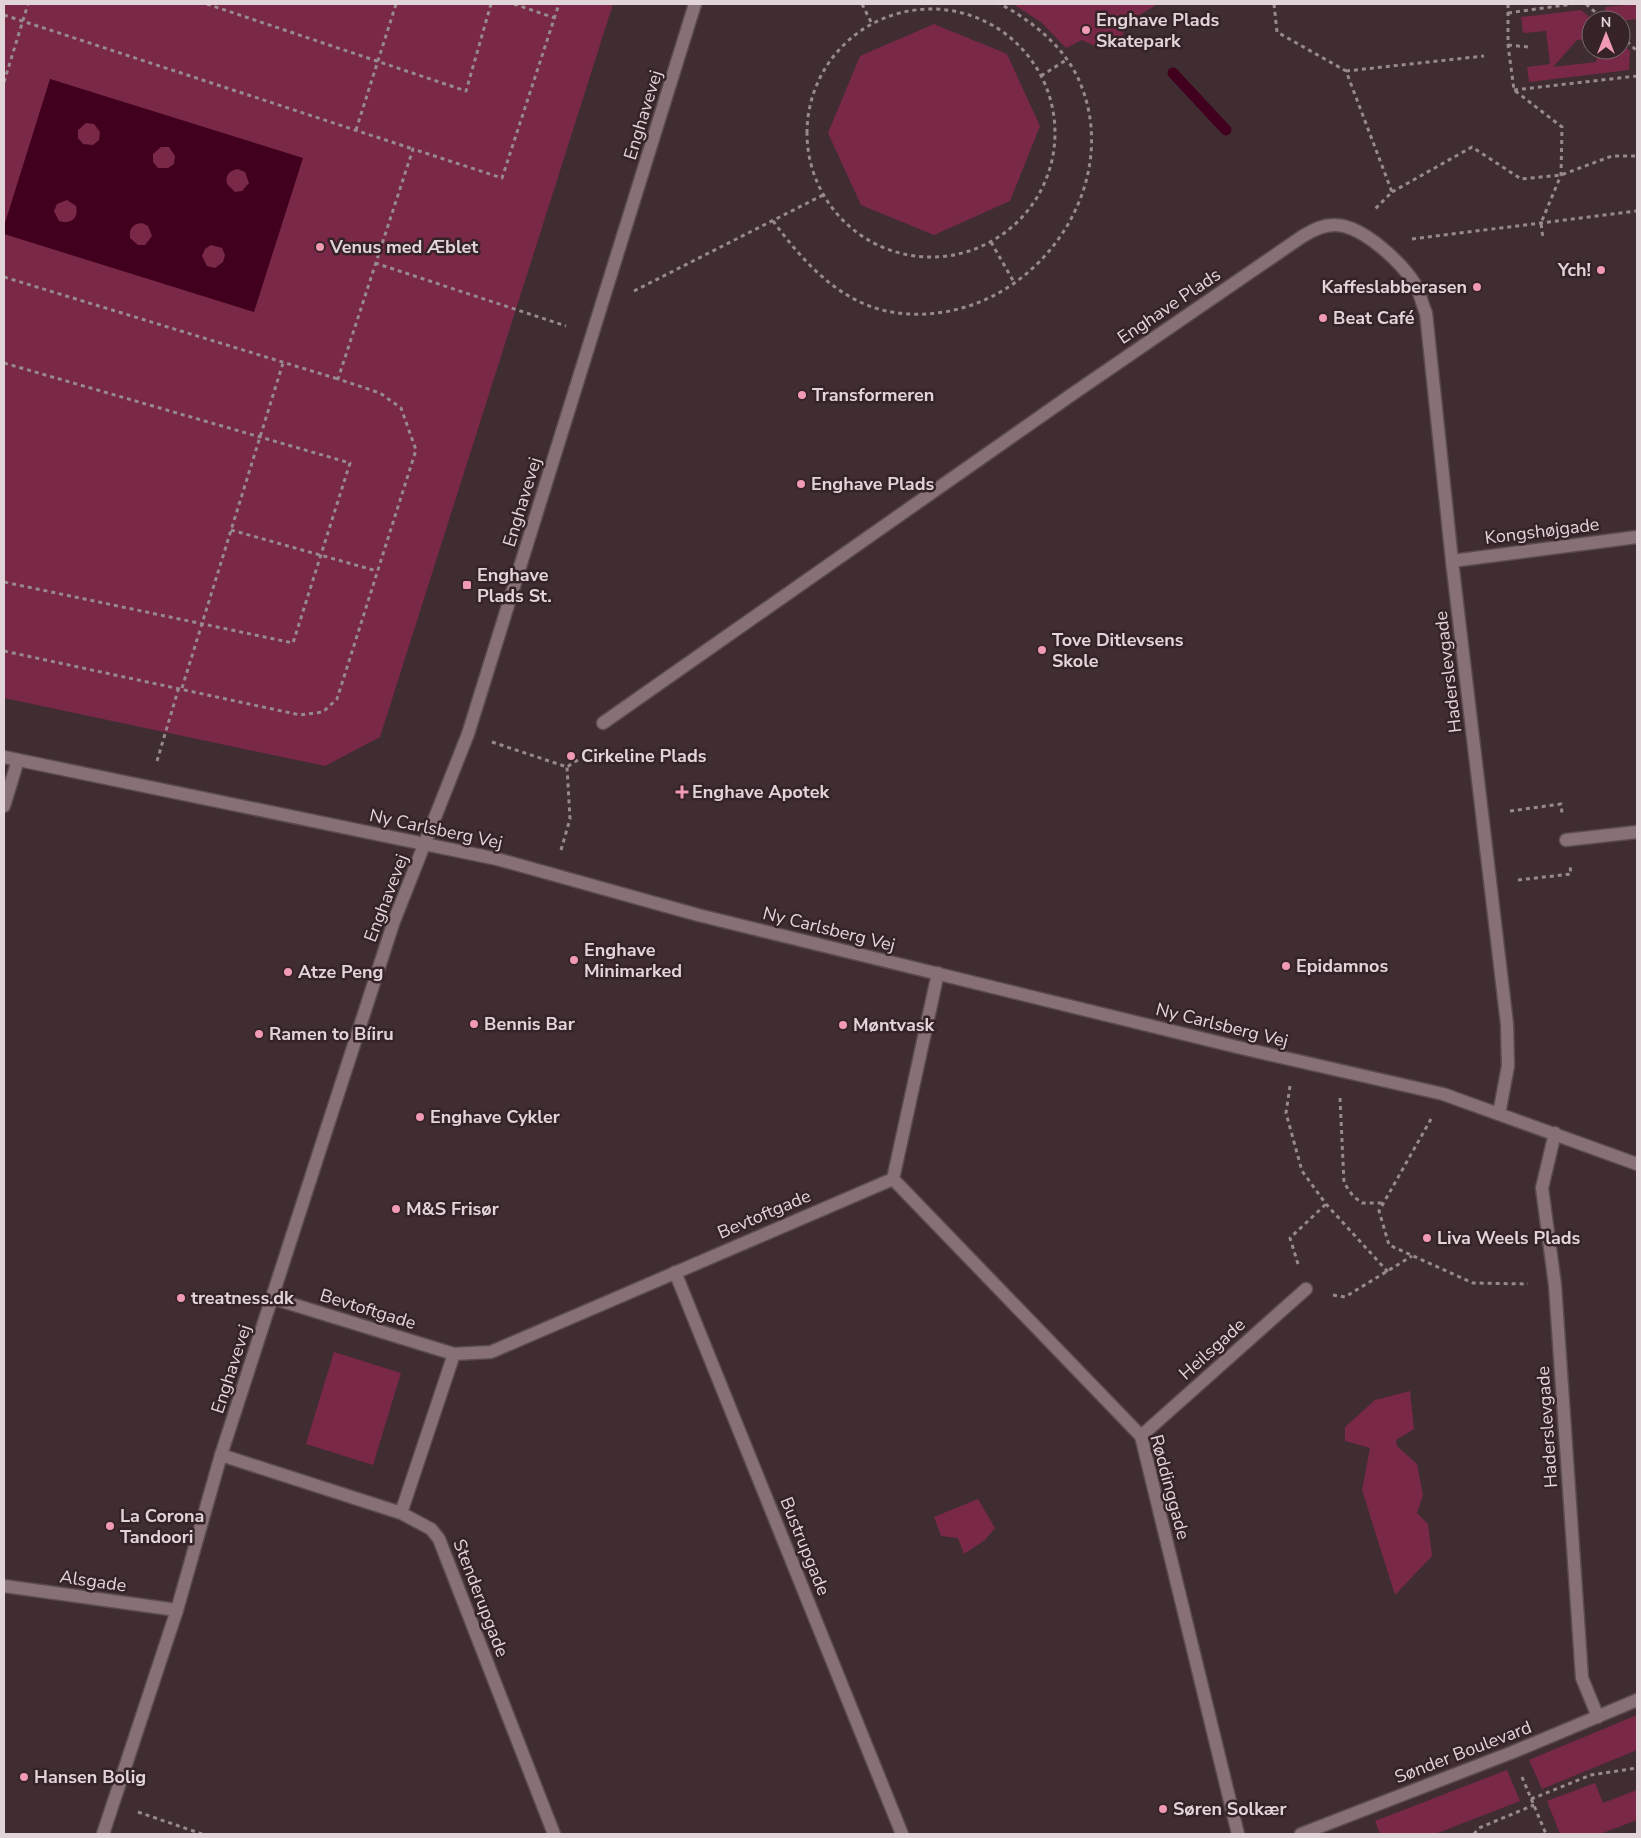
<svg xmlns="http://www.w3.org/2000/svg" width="1641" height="1838" font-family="'Nunito Sans',sans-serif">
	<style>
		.green { fill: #792847 }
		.water { fill: #41001d; fill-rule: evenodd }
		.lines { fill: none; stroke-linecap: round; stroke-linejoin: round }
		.stream { stroke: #41001d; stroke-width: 11 }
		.street-casing { stroke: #5b4b4f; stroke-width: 15 }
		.secondary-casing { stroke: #5b4b4f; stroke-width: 15 }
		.path { stroke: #98898d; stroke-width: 3; stroke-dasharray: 4 4; stroke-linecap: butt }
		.street { stroke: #877076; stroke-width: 12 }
		.secondary { stroke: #877076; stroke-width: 12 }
		.poi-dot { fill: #f19ab3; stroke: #352328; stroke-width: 2 }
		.labels { text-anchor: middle; stroke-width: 5; stroke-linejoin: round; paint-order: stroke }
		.poi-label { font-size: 18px; font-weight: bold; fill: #e2d5d9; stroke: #352328; text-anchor: start }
		.street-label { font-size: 18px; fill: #e2d5d9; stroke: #352328 }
	</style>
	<rect width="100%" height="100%" fill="#402d32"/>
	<path class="green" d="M 4,4 L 613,4 L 380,737 L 325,766 L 4,698 Z
		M 1013,4 L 1158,4 L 1127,22 L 1122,37 L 1112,45 L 1099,48 L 1082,40 L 1066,48 L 1041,22 Z
		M 1637,4 L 1637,19 L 1621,21 L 1606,18 L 1605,7 Z
		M 1581,10 L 1593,20 L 1591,20 L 1591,39 L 1577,40 L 1553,67 L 1596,62 L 1599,50 L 1621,50 L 1621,43 L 1630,51 L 1629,70 L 1529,82 L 1527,67 L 1550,64 L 1546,31 L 1523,33 L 1521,17 Z
		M 934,24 L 1007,54 L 1040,126 L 1010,201 L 934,235 L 861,205 L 828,133 L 860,56 Z
		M 334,1352 L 401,1373 L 373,1465 L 306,1444 Z
		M 1410,1391 L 1414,1429 L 1396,1440 L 1397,1446 L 1417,1464 L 1423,1495 L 1417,1513 L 1428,1524 L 1432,1556 L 1395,1595 L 1362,1490 L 1370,1448 L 1345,1441 L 1345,1427 L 1375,1400 Z
		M 978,1499 L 995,1528 L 985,1540 L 964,1554 L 958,1538 L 941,1536 L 934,1517 Z
		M 1637,1715 L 1637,1750 L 1542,1789 L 1529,1760 Z
		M 1507,1770 L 1520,1801 L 1435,1834 L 1380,1834 L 1375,1821 Z
		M 1595,1783 L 1603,1803 L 1637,1790 L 1637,1820 L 1600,1834 L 1560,1834 L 1547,1801 Z"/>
	<path class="water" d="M 50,79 L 303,158 L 254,312 L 4,234 L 4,226 ZM 86,123 L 94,124 L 100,132 L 99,140 L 93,145 L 83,144 L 78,138 L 78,130 ZM 161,147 L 169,147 L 175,156 L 174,164 L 168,168 L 158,168 L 153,162 L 153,154 ZM 238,169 L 245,172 L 249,183 L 242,191 L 235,192 L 227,184 C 225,175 230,170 238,169 ZM 67,200 L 76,206 C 79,218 71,225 59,221 L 54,211 L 57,204 ZM 142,223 L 148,226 L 152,236 L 145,245 L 138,245 L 130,238 C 129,229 132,224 142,223 ZM 211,245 L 222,248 L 225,255 L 223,262 L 215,268 L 207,266 L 202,256 L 205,249 Z"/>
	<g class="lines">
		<path class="stream" d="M 1173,73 L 1226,130"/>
		<g class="street-casing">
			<path id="street" d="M 1452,561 L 1637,537
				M 603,723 L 1074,393 L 1303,236 C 1313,230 1324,224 1336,225 C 1363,226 1401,262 1415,284 C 1420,292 1422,304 1426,313 L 1452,561 L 1507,1024 L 1508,1066 L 1499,1114
				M 4,757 L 497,859 L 698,915 L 1237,1047 L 1443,1094 L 1637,1164
				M 4,806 L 18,760
				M 1566,840 L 1637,832
				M 1555,1133 L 1542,1188 L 1555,1285 L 1582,1678 L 1598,1717
				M 893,1179 L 1141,1436 L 1238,1834
				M 675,1272 L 902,1834
				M 272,1298 L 454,1354 L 491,1352 L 893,1179 L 938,973
				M 1141,1436 L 1306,1289
				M 221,1455 L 401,1513 L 431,1529 L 439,1539 L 554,1834
				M 401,1513 L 454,1354
				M 4,1586 L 177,1610
				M 1301,1834 L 1513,1752 L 1637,1700"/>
		</g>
		<g class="secondary-casing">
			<path id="secondary" d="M 103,1834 L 177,1610 L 221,1455 L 394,921 L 468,734 L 695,4"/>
		</g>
		<path class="path" d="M 207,4 L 466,91 L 491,4
			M 514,4 L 555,18
			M 862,4 L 872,24
			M 1274,4 L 1277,32 L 1346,71 L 1392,192 L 1373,211
			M 1508,4 L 1508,45 L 1514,90 L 1562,127 L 1561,175 L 1541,223 L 1543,239
			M 1586,4 L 1604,20
			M807 133a124 124 0 1 1 248 0a124 124 0 1 1-248 0Z
			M 1508,13 L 1572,4
			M 4,15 L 413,149
			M 1621,36 L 1637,51
			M 1508,45 L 1529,47
			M 1346,71 L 1484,56
			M 1041,76 L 1066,60
			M 4,82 L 28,4
			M 1514,90 L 1637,76
			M 356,130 L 396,4
			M 1392,192 L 1472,147 L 1521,179 L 1561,175 L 1612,156 L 1637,156
			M 773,221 C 799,256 830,292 872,307 C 901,317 933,316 962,308 C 1053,283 1118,177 1081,85 C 1067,49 1033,21 1000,4
			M 1412,239 L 1637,211
			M 991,242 L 1015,284
			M 375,263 L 566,326
			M 4,277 L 338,379
			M 634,291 L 823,195
			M 4,363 L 350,463 L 293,643 L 4,582
			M 231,530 L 377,571
			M 4,651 L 300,715 L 323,712 L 337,699 L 416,450 L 401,408 L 380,393 L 338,379 L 413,149 L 502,178 L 559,4
			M 182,688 L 283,363
			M 492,742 L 567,767 L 596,748
			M 157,761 L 179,687
			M 1510,811 L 1561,804 L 1562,813
			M 561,850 L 570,819 L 567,767
			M 1518,880 L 1571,874 L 1570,866
			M 1290,1086 L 1286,1113 L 1302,1171 L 1326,1204 L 1388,1272
			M 1340,1098 L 1344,1183 L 1353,1196 L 1362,1203 L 1383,1203
			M 1431,1119 L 1379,1211 L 1389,1245 L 1473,1283 L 1528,1284
			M 1298,1264 L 1290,1238 L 1326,1204
			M 1333,1295 L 1345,1297 L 1412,1256
			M 1522,1777 L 1546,1834
			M 1531,1799 L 1591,1775 L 1637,1768
			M 138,1812 L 202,1834
			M 1474,1834 L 1479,1828 L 1534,1805"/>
		<use href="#street" class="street"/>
		<use href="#secondary" class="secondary"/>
	</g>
	<g class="poi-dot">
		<circle cx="1086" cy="30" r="5"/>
		<circle cx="320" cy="247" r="5"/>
		<circle cx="1601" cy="270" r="5"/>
		<circle cx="1477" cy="287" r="5"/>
		<circle cx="1323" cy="318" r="5"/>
		<circle cx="802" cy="395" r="5"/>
		<circle cx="801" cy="484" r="5"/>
		<rect x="462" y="580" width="10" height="10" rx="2.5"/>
		<circle cx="1042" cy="650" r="5"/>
		<circle cx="571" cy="756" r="5"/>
		<path d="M679.5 784.5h5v5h5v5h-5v5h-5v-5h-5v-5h5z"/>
		<circle cx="574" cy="960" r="5"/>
		<circle cx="1286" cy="966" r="5"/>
		<circle cx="288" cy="972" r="5"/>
		<circle cx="474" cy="1024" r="5"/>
		<circle cx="843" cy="1025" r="5"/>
		<circle cx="259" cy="1034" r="5"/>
		<circle cx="420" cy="1117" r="5"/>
		<circle cx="396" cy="1209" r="5"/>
		<circle cx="1427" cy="1238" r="5"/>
		<circle cx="181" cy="1298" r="5"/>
		<circle cx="110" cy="1526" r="5"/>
		<circle cx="24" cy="1777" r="5"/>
		<circle cx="1163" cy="1809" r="5"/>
	</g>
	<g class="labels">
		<g class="poi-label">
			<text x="1096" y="26">Enghave Plads<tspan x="1096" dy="21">Skatepark</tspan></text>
			<text x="330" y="253">Venus med Æblet</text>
			<text x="1591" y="276" text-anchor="end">Ych!</text>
			<text x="1467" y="293" text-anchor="end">Kaffeslabberasen</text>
			<text x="1333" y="324">Beat Café</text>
			<text x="812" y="401">Transformeren</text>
			<text x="811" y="490">Enghave Plads</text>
			<text x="477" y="581">Enghave<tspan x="477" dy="21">Plads St.</tspan></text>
			<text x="1052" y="646">Tove Ditlevsens<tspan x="1052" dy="21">Skole</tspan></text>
			<text x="581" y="762">Cirkeline Plads</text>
			<text x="692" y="798">Enghave Apotek</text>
			<text x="584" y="956">Enghave<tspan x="584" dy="21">Minimarked</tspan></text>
			<text x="1296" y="972">Epidamnos</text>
			<text x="298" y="978">Atze Peng</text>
			<text x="484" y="1030">Bennis Bar</text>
			<text x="853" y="1031">Møntvask</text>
			<text x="269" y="1040">Ramen to Bíiru</text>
			<text x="430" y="1123">Enghave Cykler</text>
			<text x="406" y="1215">M&amp;S Frisør</text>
			<text x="1437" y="1244">Liva Weels Plads</text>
			<text x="191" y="1304">treatness.dk</text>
			<text x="120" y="1522">La Corona<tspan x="120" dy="21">Tandoori</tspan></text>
			<text x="34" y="1783">Hansen Bolig</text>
			<text x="1173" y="1815">Søren Solkær</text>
		</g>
		<g class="street-label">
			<text transform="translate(643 115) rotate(-73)" y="6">Enghavevej</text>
			<text transform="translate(1169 306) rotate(-34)" y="6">Enghave Plads</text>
			<text transform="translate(522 502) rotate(-73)" y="6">Enghavevej</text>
			<text transform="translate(1542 531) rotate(-7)" y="6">Kongshøjgade</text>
			<text transform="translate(1448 672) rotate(-97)" y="6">Haderslevgade</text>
			<text transform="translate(436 829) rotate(12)" y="6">Ny Carlsberg Vej</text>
			<text transform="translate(386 898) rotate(-69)" y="6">Enghavevej</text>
			<text transform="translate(829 929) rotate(14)" y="6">Ny Carlsberg Vej</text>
			<text transform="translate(1222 1025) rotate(14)" y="6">Ny Carlsberg Vej</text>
			<text transform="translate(764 1214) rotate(-23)" y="6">Bevtoftgade</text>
			<text transform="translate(368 1309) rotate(17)" y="6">Bevtoftgade</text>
			<text transform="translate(1212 1349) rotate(-42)" y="6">Heilsgade</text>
			<text transform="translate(231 1369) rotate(-72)" y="6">Enghavevej</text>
			<text transform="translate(1547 1427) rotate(-94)" y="6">Haderslevgade</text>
			<text transform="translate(1170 1487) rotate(75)" y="6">Røddinggade</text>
			<text transform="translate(805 1546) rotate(68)" y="6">Bustrupgade</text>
			<text transform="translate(93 1581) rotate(8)" y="6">Alsgade</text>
			<text transform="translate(481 1598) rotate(69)" y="6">Stenderupgade</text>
			<text transform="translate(1463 1752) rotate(-21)" y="6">Sønder Boulevard</text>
		</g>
	</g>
	<rect width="1641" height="1838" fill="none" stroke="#e2d5d9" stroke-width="10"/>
	<g transform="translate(1606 35)"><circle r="24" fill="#352328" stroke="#7a6a6f"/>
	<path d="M0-4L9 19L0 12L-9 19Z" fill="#f19ab3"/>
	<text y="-8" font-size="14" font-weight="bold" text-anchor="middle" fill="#e2d5d9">N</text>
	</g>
</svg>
